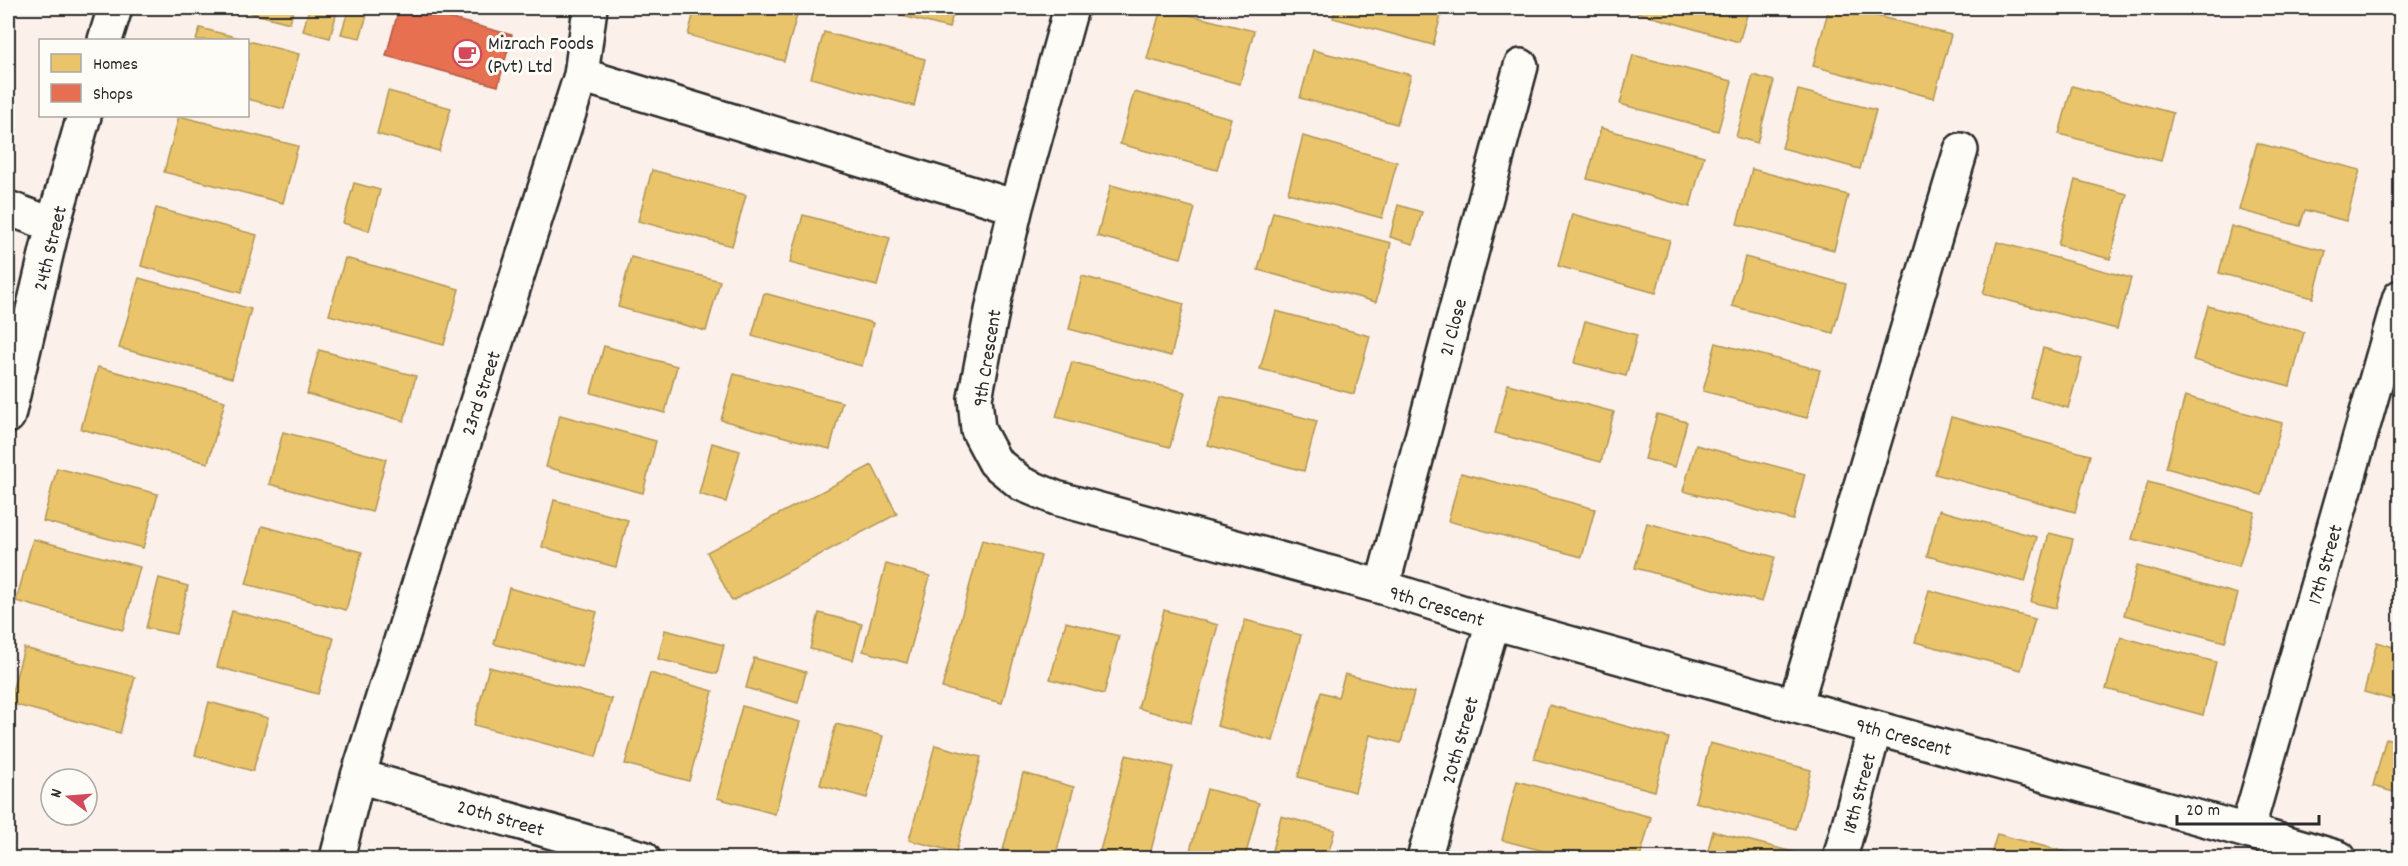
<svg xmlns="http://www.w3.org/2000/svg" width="2408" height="866" font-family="Dekko,sans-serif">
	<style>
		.homes { fill: #e9c46a; stroke: #b09657; stroke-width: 1.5 }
		.shops { fill: #e76f51; stroke: #af5b46; stroke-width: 1.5 }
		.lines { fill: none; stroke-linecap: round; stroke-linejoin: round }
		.street-casing { stroke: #2b2b2b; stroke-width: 38 }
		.street { stroke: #fdfcf7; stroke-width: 33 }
		.labels { text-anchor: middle; stroke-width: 6; stroke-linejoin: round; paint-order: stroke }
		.poi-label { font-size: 20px; fill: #2b2b2b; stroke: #fdfcf7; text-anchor: start }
		.street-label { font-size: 20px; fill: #2b2b2b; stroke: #fdfcf7 }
	</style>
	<rect width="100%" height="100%" fill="#fcf0eb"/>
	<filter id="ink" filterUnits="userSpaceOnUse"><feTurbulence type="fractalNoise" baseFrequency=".0167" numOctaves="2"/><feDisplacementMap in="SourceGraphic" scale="12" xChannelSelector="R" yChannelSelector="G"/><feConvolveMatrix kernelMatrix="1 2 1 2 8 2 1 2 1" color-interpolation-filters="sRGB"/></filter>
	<g filter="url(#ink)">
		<path class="homes" d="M 232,8 L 294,8 L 290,23 Z
			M 309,8 L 338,8 L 330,38 L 303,31 Z
			M 349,8 L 368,12 L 360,38 L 341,34 Z
			M 695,8 L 799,8 L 784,61 L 688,35 Z
			M 872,8 L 955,8 L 949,28 Z
			M 1161,8 L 1254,31 L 1240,84 L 1147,59 Z
			M 1336,8 L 1443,8 L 1433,45 L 1333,18 Z
			M 1622,8 L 1749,8 L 1739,42 Z
			M 1829,8 L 1846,8 L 1951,35 L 1934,98 L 1813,66 Z
			M 200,28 L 247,40 L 196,40 Z
			M 824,32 L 925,59 L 914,106 L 811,78 Z
			M 248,41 L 299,54 L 284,109 L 248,99 Z
			M 1313,50 L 1411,75 L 1397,124 L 1300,98 Z
			M 1633,55 L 1732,81 L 1718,131 L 1620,104 Z
			M 1753,75 L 1774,81 L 1757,143 L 1736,137 Z
			M 2072,86 L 2173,113 L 2161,161 L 2059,134 Z
			M 1798,90 L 1876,110 L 1860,169 L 1782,148 Z
			M 388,91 L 451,108 L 439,151 L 377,134 Z
			M 1134,92 L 1231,118 L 1217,170 L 1120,144 Z
			M 179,116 L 298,146 L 283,203 L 164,172 Z
			M 1601,128 L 1704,156 L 1690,207 L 1587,179 Z
			M 1303,136 L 1397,162 L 1382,218 L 1288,193 Z
			M 2257,143 L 2360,170 L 2346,221 L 2305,210 L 2300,226 L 2239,210 Z
			M 1752,169 L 1848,195 L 1834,250 L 1737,224 Z
			M 652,170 L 746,195 L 732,246 L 638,221 Z
			M 2075,180 L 2127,194 L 2110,259 L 2058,245 Z
			M 354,183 L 380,190 L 369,231 L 343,223 Z
			M 1111,185 L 1195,208 L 1181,258 L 1097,236 Z
			M 1398,205 L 1422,212 L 1413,244 L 1390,237 Z
			M 156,208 L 257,235 L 241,293 L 141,266 Z
			M 1273,212 L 1391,243 L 1376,302 L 1258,270 Z
			M 1572,214 L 1670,240 L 1656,293 L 1558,266 Z
			M 803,215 L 890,238 L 877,286 L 790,263 Z
			M 2231,226 L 2326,251 L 2313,298 L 2219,273 Z
			M 1997,242 L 2131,278 L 2117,329 L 1983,294 Z
			M 631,257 L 720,281 L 706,331 L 618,307 Z
			M 1745,257 L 1846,284 L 1833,333 L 1732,306 Z
			M 345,258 L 459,289 L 444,345 L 329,315 Z
			M 1082,276 L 1184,304 L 1171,356 L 1069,329 Z
			M 139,278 L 251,309 L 232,378 L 119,348 Z
			M 764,293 L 873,323 L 862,366 L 752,336 Z
			M 2208,306 L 2304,332 L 2290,386 L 2193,360 Z
			M 1276,311 L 1370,336 L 1354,394 L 1260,369 Z
			M 1585,321 L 1637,335 L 1626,376 L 1574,363 Z
			M 1716,343 L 1820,370 L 1807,418 L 1703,391 Z
			M 604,346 L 677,366 L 665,413 L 591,393 Z
			M 2043,348 L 2082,359 L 2068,408 L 2030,397 Z
			M 319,350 L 416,376 L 404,421 L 307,394 Z
			M 1072,362 L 1185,392 L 1170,447 L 1056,417 Z
			M 98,367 L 225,401 L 208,463 L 81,429 Z
			M 734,374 L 842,402 L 830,449 L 721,420 Z
			M 1508,384 L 1614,412 L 1601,462 L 1495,433 Z
			M 1221,396 L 1317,421 L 1304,471 L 1208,445 Z
			M 2185,396 L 2282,423 L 2262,495 L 2166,468 Z
			M 1657,414 L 1687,422 L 1675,467 L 1645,459 Z
			M 560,415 L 656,441 L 643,493 L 546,467 Z
			M 1951,417 L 2090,455 L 2075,512 L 1935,474 Z
			M 283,432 L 386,459 L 372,512 L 269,484 Z
			M 712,443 L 740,451 L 726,502 L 699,494 Z
			M 1696,445 L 1805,474 L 1793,520 L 1683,491 Z
			M 872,465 L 897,514 L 732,601 L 707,552 Z
			M 57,468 L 158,494 L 143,548 L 43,521 Z
			M 1461,473 L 1595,509 L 1582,557 L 1448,521 Z
			M 2148,482 L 2255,512 L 2239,567 L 2132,539 Z
			M 554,500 L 628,520 L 616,567 L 542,547 Z
			M 1939,510 L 2037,537 L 2025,582 L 1927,556 Z
			M 1647,523 L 1775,557 L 1762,602 L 1635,568 Z
			M 262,526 L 362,552 L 346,610 L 246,584 Z
			M 2049,533 L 2073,539 L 2056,608 L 2031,602 Z
			M 33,539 L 140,567 L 123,630 L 16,601 Z
			M 982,540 L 1041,556 L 1002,703 L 942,688 Z
			M 886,564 L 930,576 L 907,663 L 863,651 Z
			M 2137,566 L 2238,594 L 2225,642 L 2124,615 Z
			M 2400,569 L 2400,604 L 2392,601 Z
			M 159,578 L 188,586 L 176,634 L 146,628 Z
			M 509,588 L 597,612 L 582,667 L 494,644 Z
			M 1929,590 L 2035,619 L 2021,670 L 1915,642 Z
			M 1164,610 L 1218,625 L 1191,723 L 1138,708 Z
			M 232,611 L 334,638 L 318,694 L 217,667 Z
			M 819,613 L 862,624 L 853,660 L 810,649 Z
			M 1245,620 L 1301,635 L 1273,741 L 1217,726 Z
			M 1066,622 L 1119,636 L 1104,694 L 1050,679 Z
			M 665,630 L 724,645 L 717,674 L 658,659 Z
			M 2121,637 L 2216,662 L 2203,715 L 2106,689 Z
			M 2377,642 L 2400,649 L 2400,702 L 2364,692 Z
			M 24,648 L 135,677 L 120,733 L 9,703 Z
			M 754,658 L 806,672 L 798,703 L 746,688 Z
			M 489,667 L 612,699 L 596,757 L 474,725 Z
			M 650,673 L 713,691 L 689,781 L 625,764 Z
			M 1345,674 L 1414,692 L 1401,743 L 1370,735 L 1355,792 L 1298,777 L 1321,692 L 1338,697 Z
			M 209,702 L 268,718 L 253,771 L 195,755 Z
			M 1549,705 L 1669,738 L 1655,791 L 1534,759 Z
			M 742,706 L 800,722 L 775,814 L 717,798 Z
			M 836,724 L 883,736 L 867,798 L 820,785 Z
			M 2386,738 L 2400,742 L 2400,794 L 2373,786 Z
			M 1710,743 L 1811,770 L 1796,829 L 1695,802 Z
			M 935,745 L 981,757 L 956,852 L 909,840 Z
			M 1126,755 L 1173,767 L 1149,858 L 1098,858 Z
			M 1023,773 L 1074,787 L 1055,858 L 1001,858 Z
			M 1517,781 L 1651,817 L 1640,858 L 1570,858 L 1502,840 Z
			M 1207,789 L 1259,803 L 1245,858 L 1188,858 Z
			M 1281,816 L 1335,830 L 1327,858 L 1270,858 Z
			M 1713,831 L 1812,857 L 1812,858 L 1706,858 Z
			M 1997,834 L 2088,858 L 1990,858 Z"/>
		<path class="shops" d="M 399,8 L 412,8 L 512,35 L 498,86 L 386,56 Z"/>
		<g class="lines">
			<g class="street-casing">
				<path id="street" d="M 1071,8 L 1016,207 L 994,301 L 975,398 L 978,430 L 995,462 L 1022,484 L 1056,498 L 1382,587 L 1493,622 L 2247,831 L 2339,858
					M 105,40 L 115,8
					M 581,75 L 1016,207
					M 8,208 L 53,225
					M 8,416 L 53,225 L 84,116
					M 1382,587 L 1521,66
					M 1795,706 L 1961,150
					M 358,776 L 643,858
					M 2247,831 L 2400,297
					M 337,858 L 358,776 L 581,75 L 590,8
					M 1424,858 L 1493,622
					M 1840,858 L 1875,728"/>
			</g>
			<use href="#street" class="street"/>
		</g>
	</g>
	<defs>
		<g id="cafe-ring" transform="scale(1.5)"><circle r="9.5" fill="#fdfcf7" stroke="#d1495b" stroke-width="1.5"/><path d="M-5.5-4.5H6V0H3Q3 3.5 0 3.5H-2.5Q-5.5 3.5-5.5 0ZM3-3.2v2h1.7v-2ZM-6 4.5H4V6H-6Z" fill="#d1495b"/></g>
	</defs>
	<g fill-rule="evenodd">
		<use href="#cafe-ring" x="467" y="54"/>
	</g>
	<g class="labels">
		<g class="poi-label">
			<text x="488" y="49">Mizrach Foods<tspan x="488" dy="23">(Pvt) Ltd</tspan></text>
		</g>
		<g class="street-label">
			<text transform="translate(49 248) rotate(-76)" y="7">24th Street</text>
			<text transform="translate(1452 327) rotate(-75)" y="7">21 Close</text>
			<text transform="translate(986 358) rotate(-81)" y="7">9th Crescent</text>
			<text transform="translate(480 393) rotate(-72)" y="7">23rd Street</text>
			<text transform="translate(2324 564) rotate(-74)" y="7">17th Street</text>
			<text transform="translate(1437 605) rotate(17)" y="7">9th Crescent</text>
			<text transform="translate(1904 736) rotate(15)" y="7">9th Crescent</text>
			<text transform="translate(1459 740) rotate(-74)" y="7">20th Street</text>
			<text transform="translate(1858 793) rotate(-75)" y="7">18th Street</text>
			<text transform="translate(501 817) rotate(16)" y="7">20th Street</text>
		</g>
	</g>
	<rect width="2408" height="866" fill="none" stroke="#fdfcf7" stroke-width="30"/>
	<rect x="15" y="15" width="2378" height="836" fill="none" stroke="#2b2b2b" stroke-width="2" filter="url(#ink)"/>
	<rect x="39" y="39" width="210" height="78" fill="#fdfcf7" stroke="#a9a8a5" stroke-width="1.5"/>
	<rect x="51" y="54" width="30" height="18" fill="#e9c46a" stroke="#a9a8a5" stroke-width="1.5"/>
	<text x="93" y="69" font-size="18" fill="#2b2b2b">Homes</text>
	<rect x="51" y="84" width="30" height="18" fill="#e76f51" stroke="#a9a8a5" stroke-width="1.5"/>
	<text x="93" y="99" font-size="18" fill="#2b2b2b">Shops</text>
	<g transform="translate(69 797) rotate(286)"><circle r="28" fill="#fdfcf7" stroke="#a9a8a5" stroke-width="1.5"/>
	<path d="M0-4.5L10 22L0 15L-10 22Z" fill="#d1495b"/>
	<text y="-9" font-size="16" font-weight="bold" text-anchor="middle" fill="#2b2b2b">N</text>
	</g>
	<path d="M2177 815v9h142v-9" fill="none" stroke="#2b2b2b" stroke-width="3"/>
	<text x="2186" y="815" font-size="18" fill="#2b2b2b" stroke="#fdfcf7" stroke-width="4.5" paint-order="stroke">20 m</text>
</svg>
